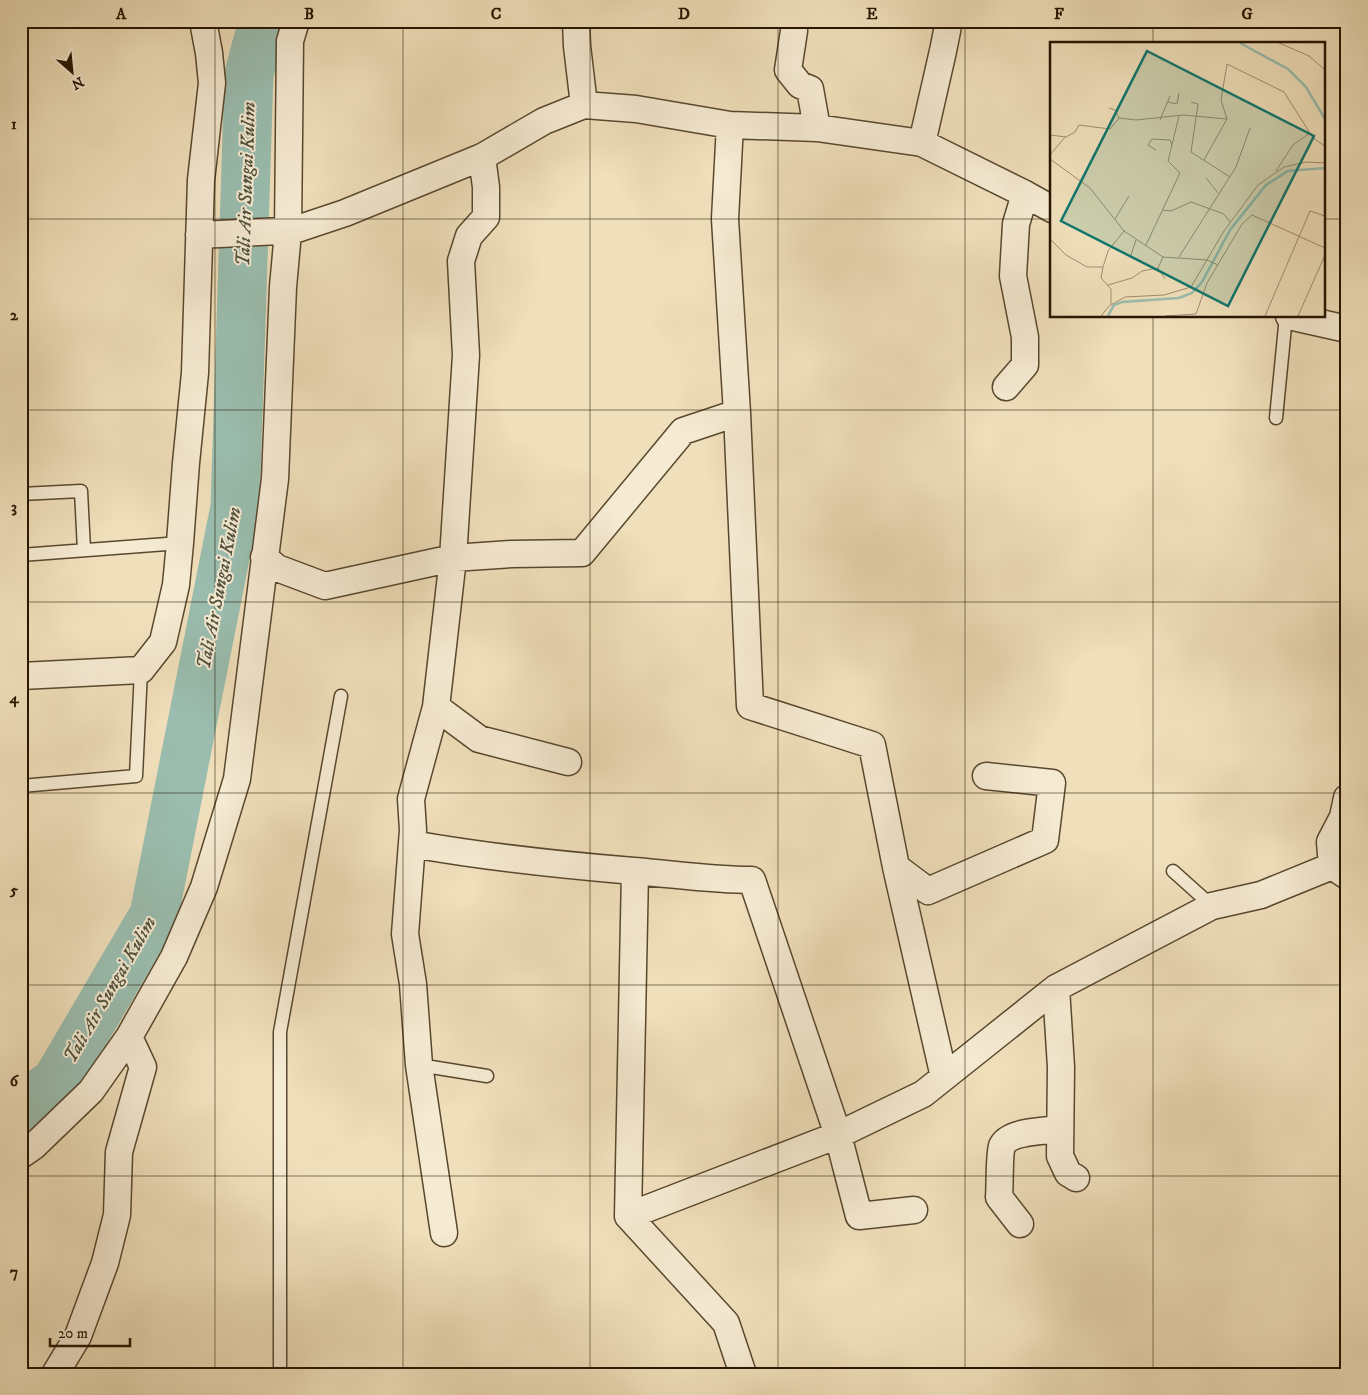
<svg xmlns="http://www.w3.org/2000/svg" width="1368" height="1395" font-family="'IM FELL DW Pica',serif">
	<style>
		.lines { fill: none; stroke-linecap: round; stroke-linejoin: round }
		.river { stroke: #9abdaf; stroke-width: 49 }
		.lane-casing { stroke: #59482e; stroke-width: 15 }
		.street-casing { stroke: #59482e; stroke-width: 29 }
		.lane { stroke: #f5ead2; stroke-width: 12 }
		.street { stroke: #f5ead2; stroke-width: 26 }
		.grid { fill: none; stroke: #271500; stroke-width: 1; stroke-opacity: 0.55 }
		.labels { text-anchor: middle; stroke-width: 4; stroke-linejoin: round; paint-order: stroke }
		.water-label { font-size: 19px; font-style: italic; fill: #4f503d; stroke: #f5ead2 }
		.inset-river { fill: none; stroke: #9abdaf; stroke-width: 2.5 }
		.inset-road { fill: none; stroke: #9f8e70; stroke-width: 1 }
		.view { fill: #0f766e; fill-opacity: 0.15; stroke: #0f766e; stroke-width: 2.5 }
		.inset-edge { fill: none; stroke: #271500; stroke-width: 2.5 }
		.neatline { fill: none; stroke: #271500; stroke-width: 2 }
		.grid-label { font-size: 16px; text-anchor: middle; font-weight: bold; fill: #271500 }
	</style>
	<rect width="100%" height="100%" fill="#efdfba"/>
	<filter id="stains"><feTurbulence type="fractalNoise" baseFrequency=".004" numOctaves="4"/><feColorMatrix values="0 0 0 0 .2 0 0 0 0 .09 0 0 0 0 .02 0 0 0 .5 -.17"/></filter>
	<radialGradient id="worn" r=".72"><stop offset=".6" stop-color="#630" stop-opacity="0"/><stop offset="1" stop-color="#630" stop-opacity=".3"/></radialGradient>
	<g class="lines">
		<path class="river" d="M 21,1107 L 56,1082 L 154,915 L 235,507 L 249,74 L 263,21"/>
		<g class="lane-casing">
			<path id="lane" d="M 1276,418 L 1286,316
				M 21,494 L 81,491 L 84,550
				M 21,555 L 180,543
				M 21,786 L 136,776 L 141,670
				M 1173,871 L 1212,906
				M 419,1065 L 487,1076
				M 280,1374 L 280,1032 L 341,696"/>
		</g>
		<g class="street-casing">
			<path id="street" d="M 576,21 L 577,46 L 584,105
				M 794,21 L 794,31 L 788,70 L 800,85 L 810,89 L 817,128
				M 730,125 L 725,219 L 737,413 L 750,706 L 872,745 L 896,867 L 944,1077
				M 922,143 L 943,51 L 949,21
				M 199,235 L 281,231 L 288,232 L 345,213 L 482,157 L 544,121 L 584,105 L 636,109 L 730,125 L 817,128 L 922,143 L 1025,194 L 1052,209
				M 1289,316 L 1347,329
				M 1006,387 L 1025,365 L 1025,337 L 1013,276 L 1016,224 L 1025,194
				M 264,557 L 277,568 L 325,586 L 453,558 L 512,554 L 582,553 L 683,431 L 737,413
				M 21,676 L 141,670 L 163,642 L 176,585 L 180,543 L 186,463 L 195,373 L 201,180 L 212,83 L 209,53 L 203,21
				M 436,707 L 479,739 L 568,762
				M 412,844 C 486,857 560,865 634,871 C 673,874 712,880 752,880 L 838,1135 L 859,1216 L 914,1210
				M 1332,866 L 1330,842 L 1343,817 L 1347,798
				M 896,867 L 928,891 L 1045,840 L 1052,783 L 986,776
				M 635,871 L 628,1216 L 726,1323 L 743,1374
				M 1056,988 L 1061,1067 L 1060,1156 L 1068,1173 L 1076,1178
				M 21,1155 L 34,1146 L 91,1091 L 129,1037 L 174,957 L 204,887 L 237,779 L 275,479 L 283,287 L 288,232 L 290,41 L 296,21
				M 628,1216 L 838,1135 L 923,1094 L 1056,988 L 1212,906 L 1261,895 L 1332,866 L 1347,876
				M 1020,1224 L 999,1197 C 1000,1187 999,1154 1002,1146 C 1009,1131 1045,1131 1060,1129
				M 444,1233 L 419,1065 L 413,984 L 405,934 L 413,830 L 411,799 L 436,707 L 453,558 L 466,355 L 461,261 L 469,236 L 486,217 L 486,187 L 482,157
				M 55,1374 L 78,1336 L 105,1263 L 117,1215 L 119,1152 L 143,1067 L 129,1037"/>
		</g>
		<use href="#lane" class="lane"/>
		<use href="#street" class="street"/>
	</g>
	<path class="grid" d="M 215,21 L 215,1374M 403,21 L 403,1374M 590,21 L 590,1374M 778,21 L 778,1374M 965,21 L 965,1374M 1153,21 L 1153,44M 21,219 L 1052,219M 1324,219 L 1347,219M 1153,316 L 1153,1374M 21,410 L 1347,410M 21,602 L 1347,602M 21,793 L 1347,793M 21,985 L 1347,985M 21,1176 L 1347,1176"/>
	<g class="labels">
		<g class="water-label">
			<text transform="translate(245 184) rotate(-88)" y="7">Tali Air Sungai Kulim</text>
			<text transform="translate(218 588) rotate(-79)" y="7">Tali Air Sungai Kulim</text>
			<text transform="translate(109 989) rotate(-60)" y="7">Tali Air Sungai Kulim</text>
		</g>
	</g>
	<g transform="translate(1050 42)">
		<rect width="275" height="275" fill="#efdfba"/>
		<path class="inset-river" d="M 190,1 L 238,27 L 256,45 L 275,77M 58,274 L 64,263 L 72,260 L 129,256 L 142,251 L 152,240 L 180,188 L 216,143 L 238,129 L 275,126"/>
		<path class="inset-road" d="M 229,1 L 259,14 L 275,28M 118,60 L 127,62 L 129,51M 141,60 L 148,62 L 141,110 L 180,135M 59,66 L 65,68 L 69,76 L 86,78 L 133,73 L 177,77M 110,78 L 120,54M 0,93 L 16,95 L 25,90 L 29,83 L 60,87 L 69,76M 106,108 L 98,103 L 102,97 L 120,98 L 122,103M 0,113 L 15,95M 0,117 L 40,146 L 74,189 L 113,215 L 157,218 L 168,223M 154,118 L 177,77 L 171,58 L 177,22 L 234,50 L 263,96 L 275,104M 226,129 L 243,103 L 260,91M 156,136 L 168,151M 113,168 L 121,169 L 141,160 L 174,172 L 180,180M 65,177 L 79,154M 0,197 L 16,213 L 37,225 L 53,225M 96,203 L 130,131 L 118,119 L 129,74M 113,215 L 108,226 L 115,237M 129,215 L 186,125 L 200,86M 80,216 L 86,198M 58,243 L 82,236 L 92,229 L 108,226M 61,262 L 61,247 L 51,236 L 53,225 L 58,209 L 74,189M 51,274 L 59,264 L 75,255 L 114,253 L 141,245 L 174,189 L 208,143 L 234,125 L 256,120 L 275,121M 115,274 L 146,272 L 157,241 L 192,182 L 202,173 L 275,206M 215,274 L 260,169 L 275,174M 248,274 L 275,213"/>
		<path class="view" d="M 97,9 L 264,94 L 178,264 L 11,179 Z"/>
		<rect width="275" height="275" class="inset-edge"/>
	</g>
	<rect width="1368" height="1395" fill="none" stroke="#efdfba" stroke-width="55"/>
	<g transform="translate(72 72) rotate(153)" stroke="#f5ead2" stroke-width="4" paint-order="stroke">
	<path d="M0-4L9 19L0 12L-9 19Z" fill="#271500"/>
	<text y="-8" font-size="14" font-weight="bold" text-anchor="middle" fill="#271500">N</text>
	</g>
	<path d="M50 1338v8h80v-8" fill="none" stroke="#271500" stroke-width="2.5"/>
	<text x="58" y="1338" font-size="15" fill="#271500" stroke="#f5ead2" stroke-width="4" paint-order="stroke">20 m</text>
	<rect x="28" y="28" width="1312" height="1340" class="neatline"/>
	<g class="grid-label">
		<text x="121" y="19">A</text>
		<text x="309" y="19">B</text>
		<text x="496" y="19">C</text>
		<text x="684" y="19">D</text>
		<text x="872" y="19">E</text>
		<text x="1059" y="19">F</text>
		<text x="1247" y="19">G</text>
		<text x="14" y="129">1</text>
		<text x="14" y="320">2</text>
		<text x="14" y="512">3</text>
		<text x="14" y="703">4</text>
		<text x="14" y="895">5</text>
		<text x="14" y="1086">6</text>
		<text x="14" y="1277">7</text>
	</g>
	<rect width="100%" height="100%" filter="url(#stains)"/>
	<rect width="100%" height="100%" fill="url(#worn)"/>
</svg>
